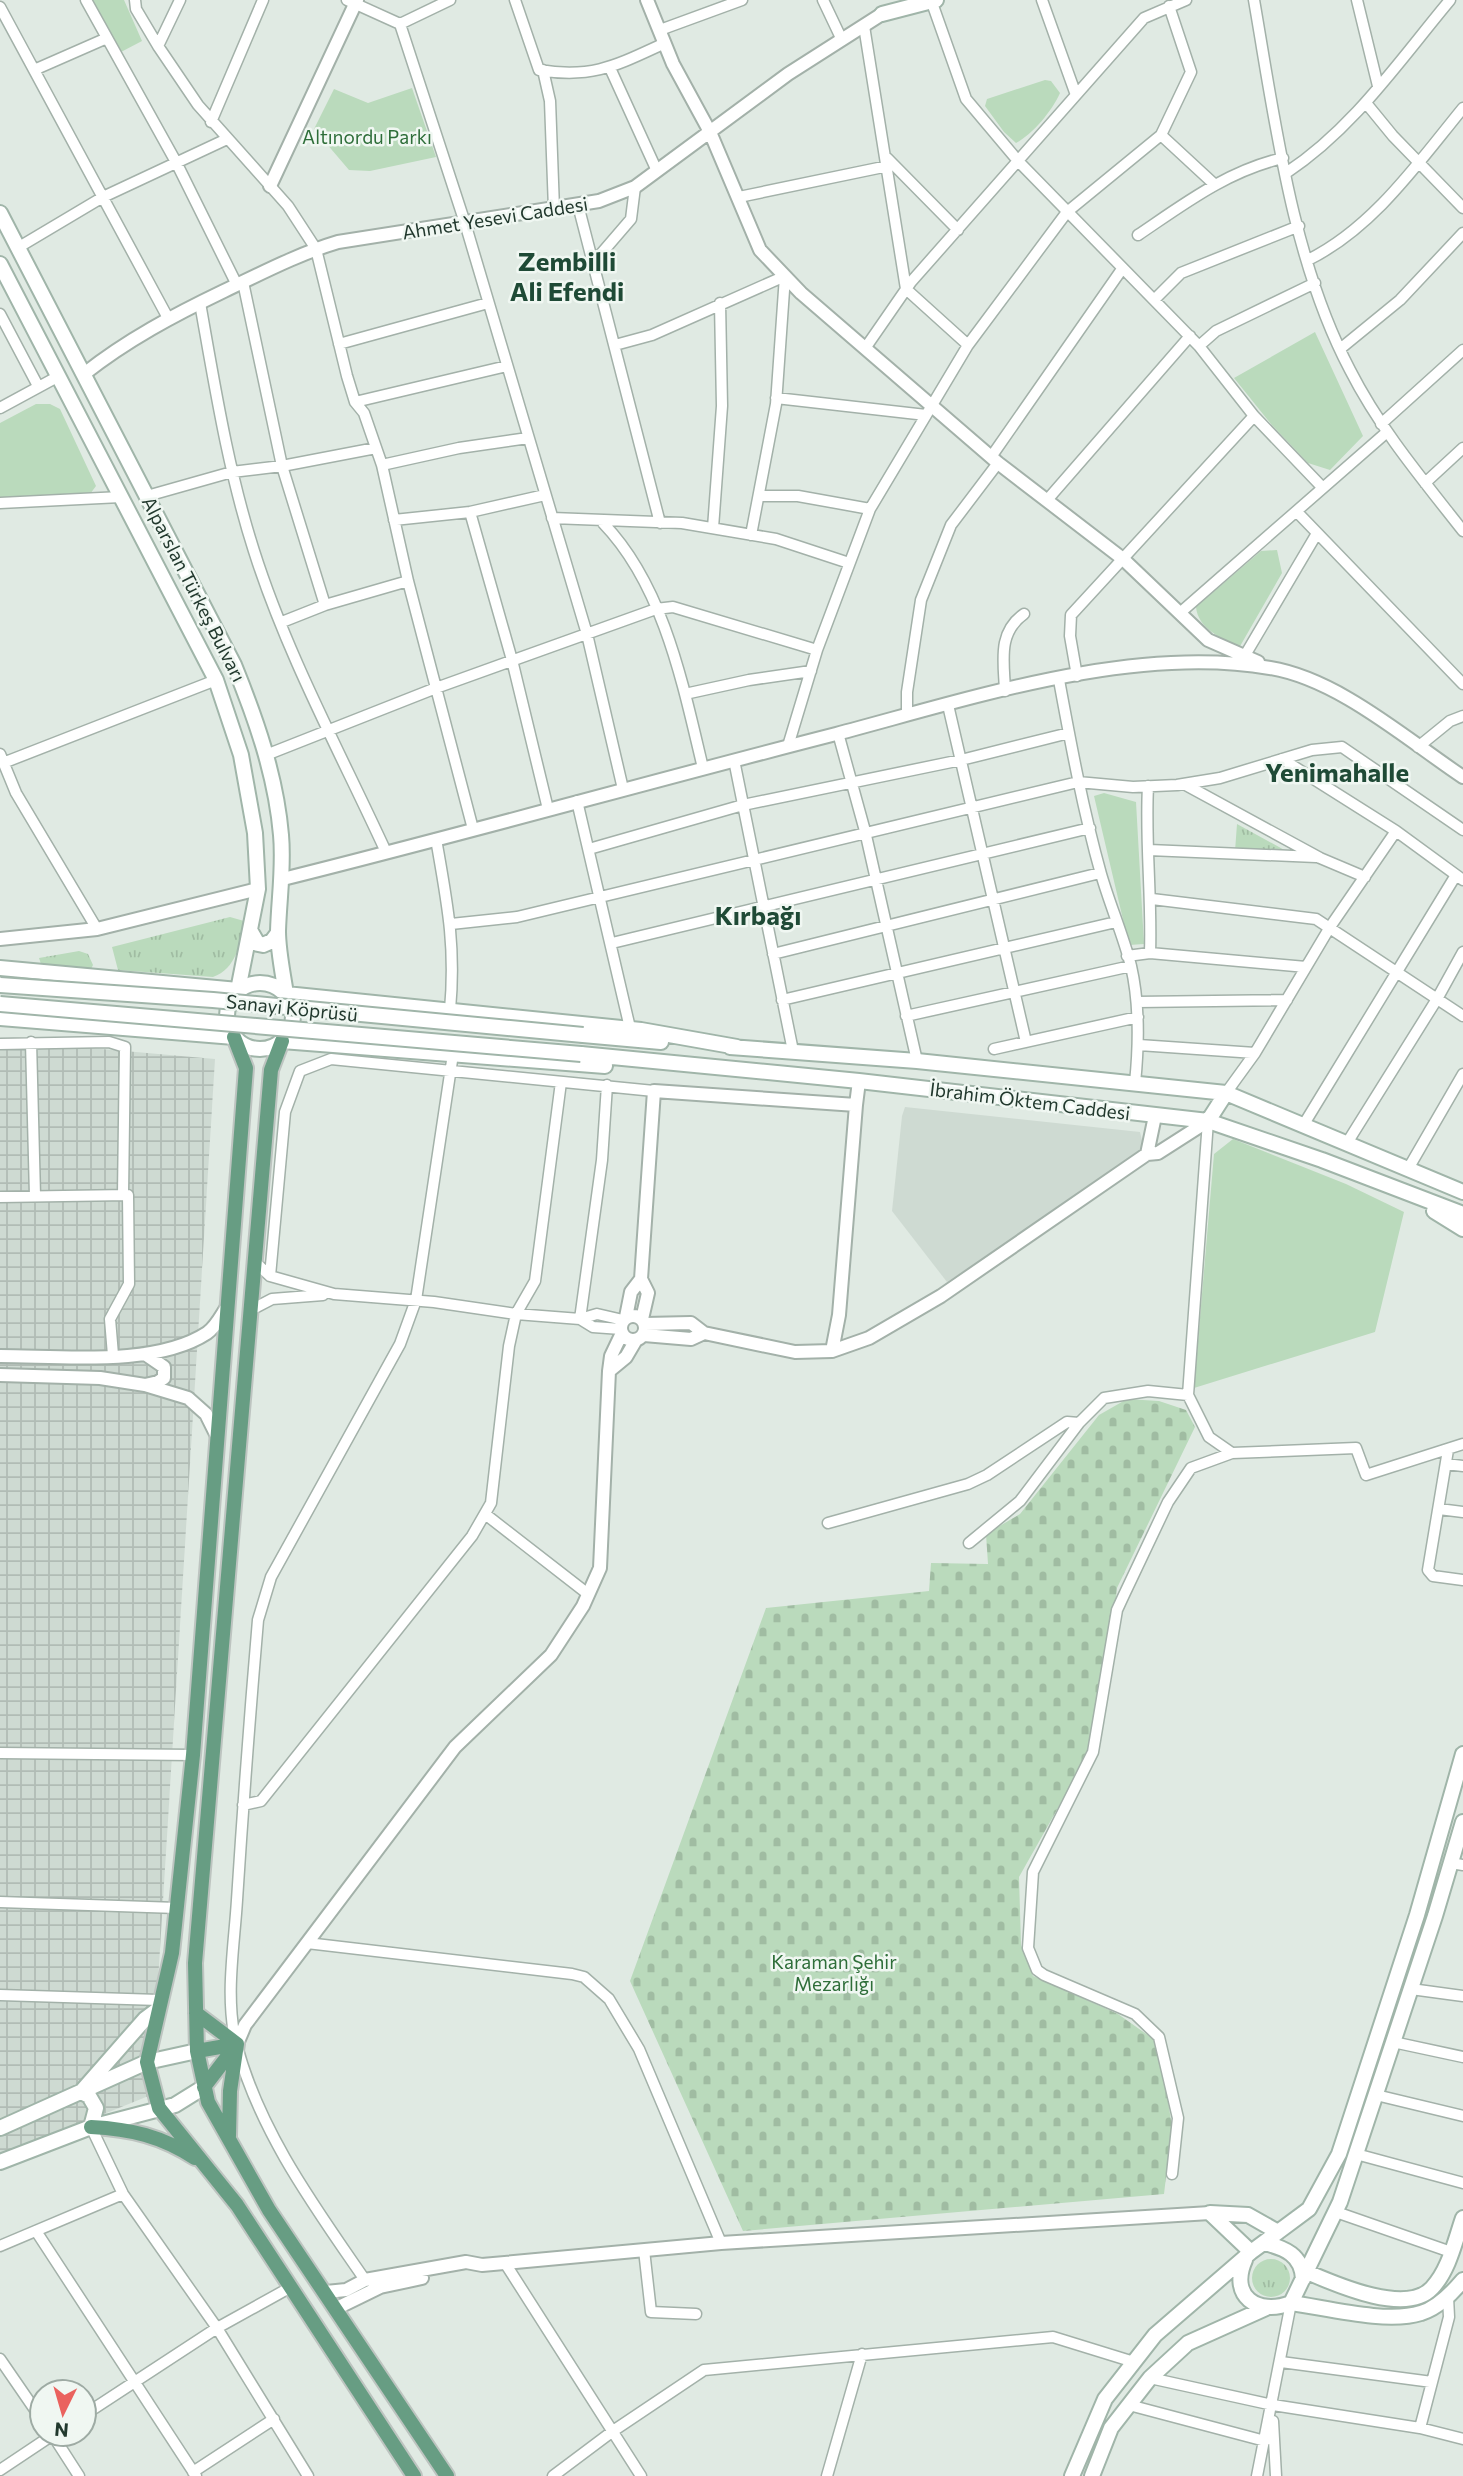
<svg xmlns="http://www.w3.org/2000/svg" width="1463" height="2476" font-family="Commissioner,sans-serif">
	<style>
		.built { fill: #cedad2 }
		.industrial { fill: url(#industrial-grid) }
		.grass { fill: url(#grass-tufts) }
		.cemetery { fill: url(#cemetery-stones) }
		.park { fill: #badabc }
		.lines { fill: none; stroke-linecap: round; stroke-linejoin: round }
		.minor-casing { stroke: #a3b1a9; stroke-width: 13 }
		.tertiary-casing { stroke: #a3b1a9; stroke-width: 16 }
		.secondary-casing { stroke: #a0b5a9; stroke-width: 18 }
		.primary-casing { stroke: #bdc4c0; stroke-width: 18 }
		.minor { stroke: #fff; stroke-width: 10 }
		.tertiary { stroke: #fff; stroke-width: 12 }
		.secondary { stroke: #fff; stroke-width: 14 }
		.primary { stroke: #679d83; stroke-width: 14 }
		.secondary-bridge-casing { stroke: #a0b5a9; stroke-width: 18; stroke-linecap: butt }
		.secondary-bridge { stroke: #fff; stroke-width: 14 }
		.labels { text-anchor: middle; stroke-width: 5; stroke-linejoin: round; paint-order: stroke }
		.park-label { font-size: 19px; fill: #2e6e39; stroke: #f0f7f2 }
		.street-label { font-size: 19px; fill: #22392e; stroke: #f0f7f2 }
		.district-label { font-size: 26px; font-weight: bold; fill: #1f4a36; stroke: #f0f7f2 }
	</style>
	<defs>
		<pattern id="industrial-grid" width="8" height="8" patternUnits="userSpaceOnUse" patternTransform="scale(1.75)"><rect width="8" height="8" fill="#cedad2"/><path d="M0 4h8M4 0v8" fill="none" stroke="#b1bcb5"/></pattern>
		<pattern id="grass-tufts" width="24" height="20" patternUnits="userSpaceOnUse" patternTransform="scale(1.75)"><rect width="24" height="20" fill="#badabc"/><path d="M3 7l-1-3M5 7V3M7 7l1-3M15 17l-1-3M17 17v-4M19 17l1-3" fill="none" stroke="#a0bca2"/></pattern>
		<pattern id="cemetery-stones" width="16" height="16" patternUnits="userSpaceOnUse" patternTransform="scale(1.75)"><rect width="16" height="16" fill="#badabc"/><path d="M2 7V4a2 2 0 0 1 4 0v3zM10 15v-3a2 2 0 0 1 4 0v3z" fill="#a0bca2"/></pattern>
	</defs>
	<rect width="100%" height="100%" fill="#e0eae3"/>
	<path class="built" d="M 905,1107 L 1140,1132 L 1146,1157 L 947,1282 L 892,1211 L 902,1116 Z"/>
	<path class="industrial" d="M 0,1040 L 215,1059 L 151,2095 L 0,2156 Z"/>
	<path class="grass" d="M 1237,824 L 1288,852 L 1235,851 Z
		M 230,917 L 244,921 C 241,943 236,969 213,977 L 118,970 L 112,947 Z
		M 79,951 L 88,954 L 93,965 L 91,969 L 42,967 L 39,958 Z
		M1252 2278a19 19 0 1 1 38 0a19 19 0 1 1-38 0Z"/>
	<path class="cemetery" d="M 1127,1399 L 1159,1401 L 1186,1410 L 1195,1427 L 1117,1588 L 1110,1652 L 1089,1753 L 1019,1877 L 1021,1945 L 1033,1976 L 1118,2014 L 1159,2043 L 1172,2127 L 1164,2194 L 743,2231 L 630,1981 L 766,1608 L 929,1591 L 931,1563 L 988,1564 L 986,1534 L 1020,1514 L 1099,1415 Z"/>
	<path class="park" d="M 92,0 L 124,0 L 142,41 L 121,52 Z
		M 1045,80 L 1051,81 L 1060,93 C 1052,111 1033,134 1016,143 L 1004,132 L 985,106 L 987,99 Z
		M 412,88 L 436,157 L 370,171 L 349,170 L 314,129 L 334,89 L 368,103 Z
		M 1315,332 L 1363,436 L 1330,470 L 1308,463 L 1271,424 L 1234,378 Z
		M 36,404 L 50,404 L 60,409 L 96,486 L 87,498 L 75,502 L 0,498 L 0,423 Z
		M 1277,550 L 1282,573 L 1239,648 C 1222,638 1198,629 1196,607 L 1261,551 Z
		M 1104,793 L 1136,802 L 1144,944 L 1129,945 L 1094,796 Z
		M 1233,1139 L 1346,1184 L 1404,1212 L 1375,1332 L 1194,1388 L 1214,1154 Z"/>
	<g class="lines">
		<g class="minor-casing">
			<path id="minor" d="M 86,0 L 176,162 L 237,285
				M 135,0 L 136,9 L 158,46 L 198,105 L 288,206 L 316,249 L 347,376 L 355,402 L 364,413 L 382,465 L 408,581 L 473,829
				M 347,0 L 400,24 L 465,223 L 587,634 L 623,789
				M 515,0 L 539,70 C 593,79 617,65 665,43
				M 823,0 L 842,40
				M 931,0 L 966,99 L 1019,162 L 1199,346 L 1254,416 L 1322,487
				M 1042,0 L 1076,95
				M 1254,0 C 1275,121 1292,260 1350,370 C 1380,429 1423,480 1463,531
				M 1357,0 L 1378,86
				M 1169,6 L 1191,72 L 1161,135 L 1214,184
				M 0,7 L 168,318
				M 400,24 L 450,0
				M 864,26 L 906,289 L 968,345
				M 660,30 L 742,0
				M 158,46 L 180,0
				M 610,68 L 657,171
				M 34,70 L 107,38
				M 543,70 L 550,101 L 554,209
				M 1366,103 L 1393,136 L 1463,208
				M 211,122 L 263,0
				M 887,158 L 958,230
				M 1286,173 C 1353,129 1399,61 1450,0
				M 739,197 L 888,166
				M 578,205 L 660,523
				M 1138,235 C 1184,204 1227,171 1283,158
				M 19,247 L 103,197 L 227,139
				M 1308,260 C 1373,228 1418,163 1463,108
				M 594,262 L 631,219 L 635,187
				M 243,282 L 282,466 L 325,605
				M 1154,300 L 1181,273 L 1299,226
				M 200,303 C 215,387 228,470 254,551 C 287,655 341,754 386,852
				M 0,314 L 38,386
				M 339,344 L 488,303
				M 615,345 L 652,335 L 785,276 L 776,404 L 751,535
				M 1199,346 L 1216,331 L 1315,283
				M 866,347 L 911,282 L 1144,18 L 1186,0
				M 1340,349 L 1400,300 L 1463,233
				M 776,398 L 926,415
				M 355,402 L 507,366
				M 0,408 L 59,376
				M 1381,424 L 1463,350
				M 991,457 L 1122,269
				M 382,465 L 459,448 L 528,438
				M 1425,483 L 1463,448
				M 147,496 L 232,472 L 282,466 L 376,448
				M 759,496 L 798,496 L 870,509
				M 1048,499 L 1190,336
				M 0,503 L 121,497
				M 470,512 L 512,660 L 548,809
				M 1297,512 L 1463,684
				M 552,518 L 682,523 L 776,539 L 849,563
				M 394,520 L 470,512 L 545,495
				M 603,523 C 664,586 683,685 703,768
				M 713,528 L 722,406 L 720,303
				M 1181,612 L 1387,432
				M 282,622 L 325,605 L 408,581
				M 1244,657 L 1316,535
				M 1077,676 L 1070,636 L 1071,615 L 1254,416
				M 1059,680 C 1071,745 1083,810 1101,874 C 1110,905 1123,935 1131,966 C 1140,1005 1139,1044 1135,1083
				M 1005,691 C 1004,662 997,633 1024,614
				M 685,694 L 749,680 L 811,671
				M 948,705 L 1026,1042
				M 907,715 L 907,692 L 921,600 L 951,525 L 998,463
				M 838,733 L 865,831 L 917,1061
				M 788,746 L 817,650 L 870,509 L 968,345 L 1067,212 L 1161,135
				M 1418,747 L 1450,721 L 1463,716
				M 0,754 L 16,793 L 97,929
				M 266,755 L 436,688 L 656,609 L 673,607 L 817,650
				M 1282,759 L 1396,831 L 1463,880
				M 734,760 L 793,1051
				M 3,763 L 216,680
				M 1184,784 L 1320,858 L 1365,877
				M 1148,786 C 1145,842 1152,897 1150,953
				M 577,801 L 630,1028
				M 436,839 C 447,902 456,945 450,1010
				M 589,849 L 743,805 L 961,760 L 1069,733
				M 1149,850 L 1316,857
				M 1152,899 L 1316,919 L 1463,1016
				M 451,924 L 517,917 L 1078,782 L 1133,787 L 1177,785 L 1220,778 L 1312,750 L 1342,747 L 1463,830
				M 612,943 L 1090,828
				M 773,954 L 1100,873
				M 1127,956 L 1150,953 L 1306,967
				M 782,1000 L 1116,922
				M 1137,1002 L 1287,1000
				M 906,1016 L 1131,966
				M 31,1042 L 35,1196
				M 0,1044 L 109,1042 L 125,1047 L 123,1194
				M 1139,1045 L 1255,1053
				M 994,1049 L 1138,1017
				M 1226,1093 L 1255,1053 L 1330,927 L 1396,831
				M 1208,1121 L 1188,1395 L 1209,1437 L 1232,1453 L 1356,1448 L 1366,1475 L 1463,1444
				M 1304,1124 L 1456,875
				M 1347,1143 L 1437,999 L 1463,952
				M 1408,1169 L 1463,1074
				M 0,1197 L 128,1195 L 129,1284 L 110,1319 L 113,1355
				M 254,1261 L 270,1276 L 334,1294 L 434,1302 L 516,1314 L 580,1319 L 597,1314 L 623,1320
				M 270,1276 L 285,1112 L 300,1071 L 331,1059 L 654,1091
				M 249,1311 L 272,1299 L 323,1295
				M 580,1319 L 602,1160 L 607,1085
				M 580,1319 L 593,1327 L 621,1329
				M 1448,1450 L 1428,1570 L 1433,1576 L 1463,1580
				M 1446,1464 L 1463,1466
				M 1439,1509 L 1463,1512
				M 485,1514 L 588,1594
				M 828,1523 L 968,1484 L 987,1475 L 1067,1422 L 1079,1423
				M 969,1543 L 1020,1501 L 1079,1423 L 1104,1398 L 1148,1391 L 1188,1395
				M 0,1753 L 193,1755
				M 243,1805 L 261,1801 L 472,1536 L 491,1503 L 509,1346 L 516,1314 L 535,1281 L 561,1082
				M 1451,1863 L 1463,1865
				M 0,1902 L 177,1908
				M 307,1943 L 572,1974 L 584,1977 L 609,1999 L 639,2049 L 721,2243
				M 1411,1989 L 1463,1996
				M 0,1995 L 159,2000
				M 1393,2042 L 1463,2057
				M 1376,2095 L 1463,2116
				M 91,2127 L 123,2194 L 217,2328 L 308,2476
				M 1356,2154 L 1463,2183
				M 1172,2174 L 1178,2118 L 1159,2037 L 1135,2014 L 1044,1975 L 1037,1970 L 1028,1948 L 1033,1872 L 1093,1752 L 1117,1610 L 1123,1597 L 1168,1502 L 1191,1468 L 1232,1453
				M 1336,2212 L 1451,2252
				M 36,2231 L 196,2476
				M 0,2246 L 123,2194
				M 644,2250 L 651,2312 L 696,2314
				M 505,2263 L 641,2476
				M 365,2280 C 314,2206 259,2131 236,2043 C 225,1997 234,1948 237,1900 C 243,1807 250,1713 258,1620 L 271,1577 L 400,1344 L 416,1300 L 453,1054
				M 0,2359 L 42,2420
				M 1281,2362 L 1432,2382
				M 1150,2378 L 1273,2405 L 1420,2428 L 1463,2439
				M 1129,2405 L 1265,2441
				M 84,2415 L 217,2328 L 291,2287
				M 1273,2421 L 1276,2476
				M 1420,2428 L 1449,2317 L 1448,2297
				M 52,2434 L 79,2476
				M 0,2470 L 54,2434
				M 193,2472 L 274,2419
				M 553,2476 L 613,2431 L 704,2370 L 1053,2337 L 1134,2362
				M 827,2476 L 862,2354
				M 1257,2476 L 1291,2303"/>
		</g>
		<g class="tertiary-casing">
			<path id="tertiary" d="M 647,0 L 673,64 L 710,132 L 760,250 L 801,293 L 998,463 L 1123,559 L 1208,640 L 1258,662
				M 270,186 L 357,0
				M 84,374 C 127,340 174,315 224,291 C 262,273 298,254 338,242 L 599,201 L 635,187 L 788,74 L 882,14
				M 283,879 C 468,833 652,781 836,734 C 969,699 1133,644 1270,668 C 1338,679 1406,739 1463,777
				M 0,939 L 97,929 L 258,889
				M 1147,1154 L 1155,1116
				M621 1328a12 12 0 1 1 24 0a12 12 0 1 1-24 0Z
				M 626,1317 L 631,1292 L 641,1279
				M 642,1319 L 648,1293 L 641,1279 L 654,1091 L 856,1105 L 859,1081
				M 645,1324 L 691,1323 L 704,1333 L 795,1352 L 832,1351 L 869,1338 L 941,1296 L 1147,1154 L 1158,1153 L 1208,1121
				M 644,1335 L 691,1339 L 704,1333
				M 832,1351 L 839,1315 L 856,1105
				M 0,1356 C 61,1356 155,1367 207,1333 C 216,1327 221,1316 227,1307
				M 609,1371 L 626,1357 L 636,1340
				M 0,1375 L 100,1378 L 145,1385 L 188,1398 L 206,1414 L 217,1436
				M 145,1385 L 158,1382 L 164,1378 L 164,1367 L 145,1354
				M 237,2044 L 245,2025 L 455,1747 L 551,1655 L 583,1606 L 600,1568 L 609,1371 L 611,1356 L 622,1333
				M 326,2292 L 346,2290 L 365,2280 L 466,2262 L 482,2265 L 721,2243 L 1210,2213
				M 337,2308 L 380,2287 L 422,2278"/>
		</g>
		<g class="secondary-casing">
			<path id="secondary" d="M 882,14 L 936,0
				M 0,213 L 234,665 C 256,719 276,776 281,835 C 284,867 279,898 278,931 C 278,951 283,974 286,994 L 641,1030 L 737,1047
				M 0,264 L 216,680 L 241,755 L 255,833 L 258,889 L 238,990 L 0,968
				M 250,930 L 258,944 L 263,945 L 272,941 L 278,933
				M227 1016a33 33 0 1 1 66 0a33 33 0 1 1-66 0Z
				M 0,1018 L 234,1037
				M 583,1035 L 661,1042
				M 282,1041 L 605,1066
				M 730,1047 L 917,1061 L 1226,1093 L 1463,1192
				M 581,1054 L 859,1081 L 1208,1121 L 1322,1160 L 1463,1214
				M 1208,1121 L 1226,1093
				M 1434,1211 L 1463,1229
				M 91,2127 L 96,2108 L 89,2096 L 81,2092 L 145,2019 L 157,2010
				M 0,2128 L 147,2062 L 197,2051
				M 0,2162 L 91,2127 L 175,2105 L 204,2087
				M 1210,2213 L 1248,2215 L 1278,2232
				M 1210,2213 L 1251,2252
				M 1264,2243 C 1285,2248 1302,2255 1303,2279
				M 1245,2260 C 1229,2296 1257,2316 1291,2303 L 1340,2202 L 1435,1916 L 1463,1822
				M 1307,2272 C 1335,2284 1406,2316 1432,2288 C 1449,2270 1455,2241 1463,2218
				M 1291,2303 C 1327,2308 1387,2324 1421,2313 C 1438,2308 1452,2293 1463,2280
				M 1072,2476 L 1105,2399 L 1155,2335 L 1251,2252 L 1309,2209 L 1339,2154 L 1417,1915 L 1463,1754
				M 1092,2476 L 1111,2428 L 1150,2378 L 1188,2343 L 1266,2308"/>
		</g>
		<g class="primary-casing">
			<path id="primary" d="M 234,1037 L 246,1068 L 193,1755 L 172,1953 L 147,2062 L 159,2108 L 237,2205 L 414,2476
				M 282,1041 L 271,1070 L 195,1963 L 197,2051 L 208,2102 L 269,2210 L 447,2476
				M 196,2013 L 237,2044
				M 197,2051 L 237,2044
				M 204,2087 L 234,2048
				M 91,2127 C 131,2129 161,2136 195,2158
				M 229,2136 L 230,2091 L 237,2044"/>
		</g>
		<use href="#minor" class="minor"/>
		<use href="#tertiary" class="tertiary"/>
		<use href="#secondary" class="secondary"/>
		<use href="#primary" class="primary"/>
		<g class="secondary-bridge-casing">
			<path id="secondary-bridge" d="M 0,985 L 213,1000 L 583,1035
				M 0,1004 L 581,1054"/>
		</g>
		<use href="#secondary-bridge" class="secondary-bridge"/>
	</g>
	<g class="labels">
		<g class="park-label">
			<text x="367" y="144">Altınordu Parkı</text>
			<text x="834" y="1969">Karaman Şehir<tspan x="834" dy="22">Mezarlığı</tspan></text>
		</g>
		<g class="street-label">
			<text transform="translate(495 218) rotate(-9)" y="7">Ahmet Yesevi Caddesi</text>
			<text transform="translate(194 589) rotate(63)" y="7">Alparslan Türkeş Bulvarı</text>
			<text transform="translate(292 1008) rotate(6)" y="7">Sanayi Köprüsü</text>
			<text transform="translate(1030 1101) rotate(7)" y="7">İbrahim Öktem Caddesi</text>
		</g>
		<g class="district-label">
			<text x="567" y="271">Zembilli<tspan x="567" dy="30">Ali Efendi</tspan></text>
			<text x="1337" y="782">Yenimahalle</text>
			<text x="758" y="925">Kırbağı</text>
		</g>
	</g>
	<g transform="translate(63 2413) rotate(185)"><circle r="33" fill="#f0f7f2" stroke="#9eaba4" stroke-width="2"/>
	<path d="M0-5L12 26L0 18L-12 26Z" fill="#ea625e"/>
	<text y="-10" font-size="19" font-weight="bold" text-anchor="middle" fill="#22392e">N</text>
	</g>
</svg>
